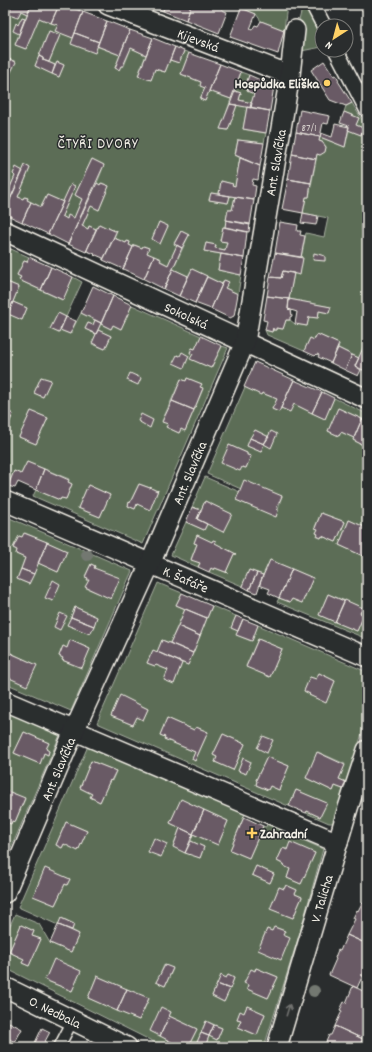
<svg xmlns="http://www.w3.org/2000/svg" width="372" height="1052" font-family="Dekko,sans-serif">
	<style>
		.green { fill: #5b6d57; stroke: #a8afa0; fill-rule: evenodd }
		.building { fill: #695a65; stroke: #f4f1e8 }
		.lines { fill: none; stroke-linecap: round; stroke-linejoin: round }
		.service-casing { stroke: #f4f1e8; stroke-width: 13 }
		.pedestrian-casing { stroke: #f4f1e8; stroke-width: 17 }
		.minor-casing { stroke: #f4f1e8; stroke-width: 22 }
		.service { stroke: #2a2d2e; stroke-width: 10 }
		.pedestrian { stroke: #2a2d2e; stroke-width: 14 }
		.minor { stroke: #2a2d2e; stroke-width: 19 }
		.tree { fill: #737871 }
		.oneway { stroke: #71726f }
		.poi-dot { fill: #ffd166; stroke: #2a2d2e; stroke-width: 1.5 }
		.labels { text-anchor: middle; stroke-width: 3; stroke-linejoin: round; paint-order: stroke }
		.number-label { font-size: 12px; fill: #d1cbc7 }
		.street-label { font-size: 14px; fill: #f4f1e8; stroke: #2a2d2e }
		.poi-label { font-size: 14px; font-weight: bold; fill: #f4f1e8; stroke: #2a2d2e; text-anchor: end }
		.neighbourhood-label { font-size: 15px; letter-spacing: 1px; fill: #f4f1e8; stroke: #2a2d2e }
	</style>
	<rect width="100%" height="100%" fill="#2a2d2e"/>
	<filter id="ink" filterUnits="userSpaceOnUse"><feTurbulence type="fractalNoise" baseFrequency=".025" numOctaves="2"/><feDisplacementMap in="SourceGraphic" scale="8" xChannelSelector="R" yChannelSelector="G"/><feConvolveMatrix kernelMatrix="1 2 1 2 8 2 1 2 1" color-interpolation-filters="sRGB"/></filter>
	<g filter="url(#ink)">
		<path class="green" d="M 5,5 L 11,7 L 9,14 L 18,17 L 21,11 L 27,14 L 15,44 L 25,49 L 39,18 L 58,25 L 56,31 L 120,55 L 115,68 L 119,70 L 121,66 L 124,66 L 131,48 L 146,55 L 138,75 L 151,80 L 155,69 L 165,72 L 170,60 L 179,63 L 184,51 L 189,53 L 181,74 L 201,82 L 205,88 L 200,99 L 205,101 L 209,91 L 231,99 L 221,129 L 228,130 L 237,105 L 247,107 L 243,129 L 266,133 L 264,143 L 238,140 L 235,155 L 240,158 L 235,186 L 232,185 L 232,184 L 221,181 L 219,194 L 211,193 L 210,200 L 228,203 L 230,196 L 235,197 L 232,210 L 228,210 L 225,227 L 223,227 L 220,241 L 227,242 L 225,250 L 215,248 L 216,245 L 206,243 L 204,251 L 221,254 L 218,270 L 241,275 L 238,294 L 225,288 L 228,282 L 225,280 L 222,284 L 192,269 L 188,276 L 173,269 L 189,235 L 181,231 L 174,243 L 177,245 L 168,265 L 147,253 L 149,248 L 144,246 L 142,248 L 135,245 L 133,247 L 129,245 L 130,242 L 128,241 L 126,243 L 114,238 L 117,230 L 115,231 L 108,228 L 109,226 L 107,228 L 99,224 L 96,229 L 89,226 L 88,229 L 82,226 L 91,206 L 99,210 L 109,186 L 102,183 L 100,185 L 97,183 L 104,165 L 92,159 L 75,195 L 82,199 L 74,218 L 68,216 L 67,219 L 62,216 L 75,186 L 71,185 L 63,202 L 47,195 L 41,207 L 27,200 L 28,198 L 25,197 L 23,199 L 18,197 L 30,168 L 25,165 L 23,171 L 16,168 L 13,174 L 15,176 L 8,192 L 5,191 ZM 49,31 L 60,35 L 49,62 L 55,65 L 57,62 L 64,65 L 59,77 L 35,66 ZM 159,222 L 168,226 L 160,244 L 152,239 Z
			M 243,5 L 287,5 L 284,30 L 261,21 L 256,14 L 241,8 Z
			M 303,5 L 307,5 L 322,34 L 322,47 L 301,51 L 297,28 Z
			M 241,72 L 249,75 L 247,91 L 254,94 L 252,103 L 239,100 L 241,93 L 235,91 Z
			M 352,103 L 367,128 L 367,170 L 365,176 L 367,177 L 367,339 L 359,358 L 338,348 L 339,344 L 317,334 L 314,340 L 310,338 L 304,351 L 267,335 L 265,330 L 272,332 L 273,328 L 273,330 L 276,330 L 276,328 L 283,329 L 286,320 L 290,320 L 295,324 L 307,326 L 309,317 L 318,318 L 319,311 L 329,313 L 330,307 L 289,299 L 294,273 L 301,258 L 306,233 L 324,237 L 328,218 L 303,213 L 306,197 L 309,197 L 317,154 L 320,155 L 325,151 L 326,147 L 323,142 L 319,141 L 320,137 L 345,147 L 349,130 L 361,135 L 363,128 L 356,125 L 359,118 L 344,112 L 346,106 Z
			M 11,249 L 29,257 L 27,262 L 24,261 L 17,275 L 21,277 L 19,280 L 62,300 L 73,277 L 82,282 L 66,317 L 58,313 L 51,329 L 59,333 L 60,330 L 70,334 L 81,313 L 95,320 L 93,325 L 88,323 L 85,329 L 96,334 L 92,344 L 105,349 L 111,336 L 98,330 L 101,324 L 111,329 L 113,325 L 121,329 L 132,305 L 201,336 L 195,349 L 192,348 L 190,352 L 193,354 L 191,359 L 211,368 L 222,346 L 228,348 L 143,544 L 33,496 L 36,490 L 60,500 L 61,498 L 66,499 L 72,484 L 68,482 L 69,479 L 27,462 L 21,474 L 14,471 L 8,486 L 5,484 L 5,454 L 7,450 L 5,449 L 5,427 L 7,428 L 13,414 L 5,410 L 5,364 L 6,361 L 5,360 L 5,312 L 22,320 L 27,308 L 13,302 L 19,287 L 7,282 L 5,287 L 5,261 ZM 41,377 L 50,380 L 43,397 L 34,393 ZM 187,378 L 202,384 L 200,387 L 203,389 L 185,431 L 181,429 L 179,433 L 166,427 L 168,424 L 162,421 L 181,379 L 186,381 ZM 31,411 L 48,418 L 36,444 L 19,437 ZM 139,484 L 150,488 L 151,487 L 151,488 L 157,491 L 158,490 L 150,509 L 137,504 L 135,509 L 128,506 ZM 88,485 L 110,495 L 100,517 L 78,508 Z
			M 245,387 L 261,394 L 262,393 L 277,399 L 272,409 L 279,412 L 281,408 L 294,404 L 325,419 L 334,398 L 367,414 L 367,421 L 338,408 L 328,431 L 339,436 L 341,432 L 354,438 L 353,440 L 367,447 L 367,528 L 349,520 L 339,545 L 363,556 L 367,548 L 367,639 L 277,602 L 279,598 L 290,602 L 292,599 L 302,603 L 313,578 L 270,560 L 263,575 L 249,570 L 242,586 L 209,572 L 211,568 L 214,570 L 215,568 L 228,573 L 226,572 L 234,554 L 236,554 L 197,535 L 194,543 L 197,544 L 191,559 L 200,563 L 198,567 L 171,555 L 186,522 L 204,530 L 207,524 L 223,531 L 231,514 L 205,501 L 201,510 L 192,507 L 205,477 L 240,492 L 236,500 L 276,516 C 279,510 279,503 282,496 L 241,489 L 207,474 ZM 255,430 L 269,437 L 271,447 L 264,444 L 261,452 L 247,446 ZM 229,445 L 247,453 L 247,455 L 251,456 L 246,468 L 242,467 ZM 321,513 L 345,522 L 336,542 L 322,536 L 321,538 L 317,537 L 318,534 L 316,533 L 318,529 L 315,527 ZM 328,594 L 363,608 L 360,613 L 364,615 L 357,631 L 319,615 Z
			M 5,516 L 132,571 L 71,711 L 5,683 L 5,676 L 36,665 L 5,650 ZM 25,533 L 67,551 L 58,572 L 38,563 L 29,584 L 17,579 L 25,558 L 16,554 L 17,550 L 13,548 L 19,536 L 22,537 ZM 91,564 L 95,566 L 94,568 L 111,598 L 86,588 L 89,580 L 85,576 ZM 75,607 L 97,617 L 90,634 L 68,625 ZM 70,640 L 90,649 L 81,668 L 62,660 L 63,658 L 59,656 L 63,646 L 67,648 Z
			M 158,583 L 182,593 L 176,605 L 185,609 L 170,643 L 162,640 L 157,653 L 153,651 L 147,663 L 155,666 L 156,665 L 168,670 L 174,683 L 182,663 L 188,665 L 212,606 L 236,616 L 231,628 L 238,631 L 237,635 L 251,641 L 258,625 L 367,672 L 367,708 L 361,737 L 346,782 L 339,779 L 345,764 L 318,752 L 306,778 L 333,791 L 335,786 L 343,789 L 336,818 L 333,823 L 329,823 L 306,813 L 307,811 L 320,817 L 326,803 L 296,790 L 289,806 L 286,805 L 97,723 ZM 258,639 L 282,649 L 270,677 L 246,666 ZM 319,673 L 335,681 L 326,702 L 309,695 L 310,694 L 304,691 L 310,677 L 316,679 ZM 120,696 L 148,709 L 143,720 L 137,717 L 133,725 L 111,716 ZM 167,718 L 194,730 L 196,727 L 208,732 L 195,761 L 192,759 L 195,752 L 164,739 L 165,737 L 160,735 ZM 223,734 L 245,744 L 233,770 L 215,762 L 217,757 L 213,755 ZM 267,757 L 289,766 L 279,790 L 270,786 L 268,790 L 256,785 L 257,781 L 256,780 Z
			M 5,711 L 60,735 L 5,862 L 5,826 L 6,822 L 11,824 L 12,821 L 15,822 L 25,799 L 5,790 ZM 24,732 L 49,743 L 46,749 L 49,751 L 48,755 L 44,753 L 40,764 L 14,753 Z
			M 88,746 L 245,814 L 230,850 L 249,858 L 263,826 L 266,827 L 267,824 L 323,849 L 301,929 L 264,1047 L 238,1047 L 231,1044 L 229,1047 L 205,1047 L 209,1036 L 217,1040 L 222,1028 L 206,1021 L 195,1047 L 188,1047 L 197,1029 L 169,1016 L 171,1012 L 161,1008 L 165,1039 L 183,1047 L 164,1047 L 5,968 L 5,937 L 15,914 L 39,924 L 50,943 L 71,952 L 79,934 L 72,930 L 74,924 L 62,918 L 58,925 L 18,907 ZM 91,761 L 116,771 L 112,781 L 110,780 L 100,802 L 90,797 L 92,794 L 80,788 ZM 181,800 L 228,821 L 218,845 L 193,834 L 191,841 L 204,847 L 200,858 L 173,846 L 180,828 L 170,823 ZM 66,822 L 87,831 L 78,850 L 64,844 L 62,848 L 56,845 ZM 283,848 L 315,853 L 301,884 L 287,878 L 290,869 L 277,861 ZM 256,866 L 274,874 L 270,883 L 252,875 ZM 70,879 L 67,885 L 65,884 L 55,905 L 34,896 ZM 286,885 L 297,890 L 295,894 L 302,897 L 293,918 L 271,909 L 279,887 L 284,889 ZM 21,925 L 34,931 L 32,936 L 41,939 L 29,966 L 22,963 L 24,959 L 9,952 ZM 275,927 L 285,931 L 283,935 L 258,950 L 267,929 L 272,931 ZM 54,960 L 80,971 L 72,991 L 45,980 ZM 164,965 L 173,969 L 165,986 L 157,982 ZM 256,968 L 278,977 L 268,998 L 247,989 L 248,985 L 245,983 ZM 228,975 L 234,978 L 224,1002 L 212,996 L 221,976 L 226,978 ZM 97,976 L 149,999 L 139,1020 L 88,998 ZM 247,1006 L 265,1014 L 256,1035 L 238,1027 L 241,1020 L 237,1019 L 240,1012 L 244,1013 Z"/>
		<path class="building" d="M 5,5 L 31,5 L 27,14 L 21,11 L 18,17 L 9,14 L 11,7 Z
			M 31,5 L 59,5 L 51,23 L 39,18 L 26,49 L 15,45 Z
			M 59,5 L 66,5 L 83,12 L 73,38 L 55,31 L 58,25 L 51,23 Z
			M 147,5 L 165,5 L 163,11 Z
			M 165,5 L 191,5 L 186,20 L 163,11 Z
			M 191,5 L 224,5 L 222,10 L 227,12 L 219,33 L 186,20 Z
			M 241,8 L 256,14 L 250,29 L 252,30 L 255,25 L 258,26 L 261,21 L 284,30 L 278,54 L 230,37 Z
			M 83,12 L 107,21 L 99,42 L 75,33 Z
			M 22,17 L 25,18 L 19,34 L 13,31 L 16,23 L 18,25 Z
			M 107,21 L 130,30 L 120,55 L 97,46 Z
			M 130,30 L 153,38 L 146,55 L 131,48 L 123,66 L 121,66 L 119,70 L 115,68 Z
			M 49,31 L 60,35 L 49,62 L 43,60 L 43,58 L 39,56 Z
			M 75,33 L 99,42 L 95,53 L 71,44 Z
			M 153,38 L 175,47 L 165,72 L 155,69 L 151,80 L 138,76 Z
			M 175,47 L 184,51 L 179,63 L 170,60 Z
			M 189,53 L 220,64 L 205,101 L 200,99 L 205,88 L 200,86 L 201,82 L 181,74 Z
			M 39,56 L 43,58 L 43,60 L 55,65 L 52,74 L 35,66 Z
			M 5,57 L 16,62 L 9,76 L 5,74 Z
			M 324,61 L 334,76 L 336,75 L 339,80 L 338,81 L 352,103 L 346,106 L 330,100 L 311,70 Z
			M 57,62 L 64,65 L 59,77 L 52,74 Z
			M 220,64 L 241,72 L 231,99 L 209,91 Z
			M 249,75 L 274,86 L 270,111 L 250,107 L 254,94 L 247,91 L 248,88 L 245,87 Z
			M 235,91 L 241,93 L 239,100 L 252,103 L 251,108 L 230,104 Z
			M 230,104 L 237,105 L 228,130 L 220,129 Z
			M 247,107 L 270,111 L 266,133 L 243,129 Z
			M 300,110 L 330,116 L 328,124 L 323,123 L 320,137 L 296,132 Z
			M 344,112 L 359,118 L 356,125 L 363,128 L 361,135 L 348,130 L 349,126 L 340,123 Z
			M 335,124 L 349,127 L 345,147 L 320,137 L 321,133 L 332,137 Z
			M 296,132 L 320,137 L 319,141 L 322,142 L 326,147 L 325,152 L 320,155 L 317,154 L 316,159 L 292,154 Z
			M 238,140 L 264,143 L 260,166 L 235,155 Z
			M 292,154 L 316,159 L 311,183 L 288,179 Z
			M 240,158 L 260,166 L 258,180 L 253,179 L 252,185 L 256,186 L 254,200 L 219,194 L 221,181 L 233,184 L 232,185 L 235,186 Z
			M 92,159 L 104,165 L 68,244 L 48,234 L 71,184 L 75,186 L 62,216 L 67,219 L 68,215 L 74,218 L 82,199 L 75,195 Z
			M 25,165 L 30,168 L 18,197 L 23,199 L 24,197 L 28,198 L 27,200 L 31,202 L 22,222 L 5,214 L 5,211 Z
			M 16,167 L 23,171 L 5,211 L 5,191 L 8,192 L 15,176 L 13,174 Z
			M 288,179 L 311,183 L 309,197 L 306,197 L 303,213 L 282,209 Z
			M 97,183 L 100,185 L 101,183 L 109,186 L 99,210 L 91,206 L 82,226 L 88,229 L 89,226 L 96,229 L 86,252 L 68,244 Z
			M 211,193 L 230,196 L 228,203 L 209,200 Z
			M 47,195 L 63,202 L 48,234 L 22,222 L 31,202 L 41,207 Z
			M 235,197 L 254,200 L 250,225 L 226,220 L 228,210 L 232,210 Z
			M 303,213 L 318,216 L 316,225 L 301,223 Z
			M 226,220 L 250,224 L 249,232 L 225,227 Z
			M 159,222 L 168,226 L 160,244 L 152,239 Z
			M 280,222 L 298,225 L 297,231 L 301,231 L 300,235 L 305,236 L 301,257 L 275,253 Z
			M 99,224 L 107,228 L 109,226 L 108,228 L 115,231 L 117,230 L 103,260 L 103,258 L 96,255 L 95,256 L 94,255 L 95,254 L 87,251 L 86,252 Z
			M 223,227 L 247,232 L 244,258 L 204,251 L 206,243 L 216,245 L 215,248 L 225,250 L 227,242 L 220,241 Z
			M 181,231 L 189,235 L 182,248 L 174,244 Z
			M 114,238 L 126,243 L 127,241 L 130,242 L 129,245 L 133,247 L 123,269 L 103,260 Z
			M 134,245 L 142,248 L 143,246 L 149,248 L 147,253 L 154,256 L 144,279 L 123,269 Z
			M 177,245 L 182,248 L 164,289 L 144,279 L 154,256 L 161,259 L 160,261 L 168,265 Z
			M 5,246 L 11,249 L 5,261 Z
			M 275,253 L 303,258 L 300,275 L 283,271 L 281,278 L 270,277 Z
			M 314,253 L 325,256 L 325,261 L 313,260 Z
			M 221,254 L 244,258 L 241,275 L 218,270 Z
			M 29,257 L 51,267 L 41,290 L 19,280 L 21,277 L 17,275 L 24,261 L 27,262 Z
			M 51,267 L 73,277 L 63,300 L 41,290 Z
			M 173,269 L 188,276 L 179,296 L 164,289 Z
			M 192,269 L 207,276 L 195,303 L 179,296 Z
			M 283,271 L 294,273 L 289,299 L 267,296 L 270,277 L 281,278 Z
			M 207,277 L 222,284 L 211,309 L 195,303 Z
			M 224,280 L 229,282 L 225,288 L 238,294 L 234,316 L 230,318 L 211,309 Z
			M 7,282 L 19,287 L 8,314 L 5,312 L 5,287 Z
			M 93,286 L 113,296 L 101,323 L 81,313 Z
			M 113,296 L 132,305 L 121,329 L 113,325 L 111,329 L 101,324 Z
			M 267,296 L 289,299 L 288,309 L 291,310 L 292,316 L 290,317 L 290,320 L 286,320 L 283,329 L 276,328 L 276,330 L 273,330 L 273,328 L 272,332 L 265,330 L 267,321 L 263,320 Z
			M 289,299 L 331,307 L 329,313 L 319,311 L 318,318 L 309,317 L 307,326 L 295,324 L 297,312 L 288,309 Z
			M 13,302 L 27,308 L 22,320 L 8,314 Z
			M 58,313 L 66,317 L 59,333 L 50,329 Z
			M 66,317 L 76,321 L 70,334 L 60,330 Z
			M 95,320 L 101,323 L 96,334 L 85,329 L 88,323 L 93,325 Z
			M 98,330 L 111,336 L 105,349 L 92,343 Z
			M 317,334 L 339,344 L 331,363 L 318,357 L 319,355 L 317,354 L 315,356 L 304,351 L 310,338 L 314,340 Z
			M 201,336 L 222,346 L 211,368 L 190,359 L 193,354 L 190,353 L 192,348 L 195,349 Z
			M 367,339 L 367,372 L 355,366 Z
			M 338,348 L 352,355 L 345,370 L 331,363 Z
			M 182,352 L 189,356 L 184,368 L 173,363 L 177,355 L 180,356 Z
			M 352,355 L 359,358 L 355,366 L 361,370 L 358,376 L 345,370 Z
			M 255,362 L 294,380 L 279,412 L 272,409 L 277,399 L 262,393 L 261,395 L 244,387 Z
			M 130,373 L 141,378 L 138,385 L 127,380 Z
			M 41,377 L 51,380 L 43,397 L 34,393 Z
			M 187,378 L 202,384 L 200,387 L 203,388 L 194,410 L 172,401 L 181,379 L 186,381 Z
			M 294,380 L 322,392 L 312,413 L 294,404 L 290,412 L 281,408 Z
			M 322,392 L 334,398 L 325,419 L 312,413 Z
			M 172,401 L 194,410 L 185,431 L 181,429 L 179,433 L 166,427 L 168,424 L 162,422 Z
			M 338,408 L 362,419 L 354,438 L 341,432 L 339,436 L 328,431 Z
			M 5,410 L 13,414 L 7,428 L 5,427 Z
			M 31,411 L 48,418 L 36,444 L 19,437 Z
			M 141,414 L 153,420 L 150,428 L 138,421 Z
			M 362,419 L 367,421 L 367,447 L 353,440 Z
			M 255,430 L 269,437 L 264,444 L 250,438 Z
			M 271,431 L 277,434 L 271,448 L 264,444 Z
			M 250,438 L 264,444 L 261,452 L 247,446 Z
			M 229,445 L 247,453 L 247,455 L 251,456 L 246,468 L 242,467 L 240,471 L 221,463 Z
			M 27,462 L 44,469 L 36,490 L 18,482 L 15,488 L 8,486 L 14,471 L 21,474 Z
			M 44,469 L 69,480 L 68,482 L 72,484 L 66,499 L 61,498 L 60,500 L 36,490 Z
			M 244,480 L 282,496 L 277,507 L 278,511 L 276,517 L 236,500 Z
			M 139,484 L 150,488 L 151,487 L 151,488 L 157,491 L 158,490 L 150,510 L 137,504 L 135,509 L 128,506 L 129,502 L 130,503 Z
			M 88,485 L 110,495 L 100,517 L 78,508 Z
			M 205,501 L 232,514 L 223,532 L 197,519 Z
			M 192,507 L 201,510 L 197,519 L 207,524 L 204,530 L 186,522 Z
			M 321,513 L 345,522 L 336,542 L 322,536 L 321,538 L 317,536 L 318,534 L 316,533 L 318,529 L 315,528 Z
			M 349,520 L 367,528 L 367,547 L 363,556 L 339,545 Z
			M 24,533 L 47,542 L 34,574 L 21,569 L 25,558 L 16,554 L 17,550 L 13,548 L 19,536 L 22,537 Z
			M 197,535 L 212,542 L 213,540 L 216,541 L 215,543 L 236,554 L 234,554 L 226,572 L 228,573 L 215,568 L 214,570 L 211,568 L 209,572 L 198,567 L 200,563 L 191,560 L 197,544 L 194,543 Z
			M 47,542 L 67,551 L 58,572 L 38,563 Z
			M 270,560 L 292,569 L 279,598 L 268,593 L 270,589 L 259,585 Z
			M 91,564 L 95,566 L 94,568 L 120,578 L 111,599 L 85,587 L 89,580 L 87,580 L 88,578 L 85,577 Z
			M 21,569 L 34,574 L 29,584 L 17,579 Z
			M 292,569 L 313,578 L 302,603 L 292,599 L 290,602 L 279,598 Z
			M 249,570 L 257,573 L 249,590 L 242,586 Z
			M 257,573 L 263,575 L 257,593 L 249,590 Z
			M 53,580 L 60,584 L 53,601 L 45,598 Z
			M 182,593 L 212,606 L 207,618 L 176,605 Z
			M 328,594 L 344,601 L 335,622 L 319,615 Z
			M 345,600 L 363,608 L 360,613 L 364,615 L 357,631 L 335,622 Z
			M 75,607 L 97,617 L 94,626 L 71,617 Z
			M 185,609 L 207,618 L 200,636 L 178,626 Z
			M 60,613 L 67,616 L 60,630 L 54,627 Z
			M 236,616 L 243,619 L 238,631 L 231,628 Z
			M 71,617 L 94,626 L 90,634 L 67,625 Z
			M 243,619 L 258,625 L 252,641 L 236,635 Z
			M 178,626 L 200,636 L 193,653 L 170,643 Z
			M 258,639 L 282,649 L 270,677 L 246,667 Z
			M 70,640 L 90,649 L 82,668 L 62,660 L 63,658 L 59,656 L 63,646 L 67,648 Z
			M 162,640 L 193,653 L 188,665 L 157,652 Z
			M 153,650 L 182,663 L 174,684 L 164,680 L 168,670 L 156,665 L 155,666 L 147,663 Z
			M 8,652 L 37,665 L 27,686 L 5,676 L 5,659 Z
			M 319,673 L 335,681 L 326,703 L 309,695 L 310,694 L 304,691 L 310,677 L 316,679 Z
			M 120,695 L 148,709 L 143,720 L 137,717 L 133,725 L 111,716 Z
			M 167,718 L 194,730 L 196,727 L 208,732 L 195,761 L 192,759 L 195,752 L 164,739 L 165,737 L 160,735 Z
			M 24,732 L 49,743 L 46,749 L 49,751 L 48,755 L 44,753 L 40,764 L 14,753 Z
			M 223,734 L 245,744 L 233,770 L 215,762 L 217,757 L 213,755 Z
			M 263,736 L 273,740 L 267,753 L 257,748 Z
			M 317,752 L 345,765 L 339,779 L 346,782 L 343,789 L 335,786 L 333,791 L 306,778 Z
			M 267,757 L 289,766 L 279,790 L 270,786 L 268,790 L 256,785 L 257,781 L 256,780 Z
			M 243,758 L 251,762 L 246,774 L 238,771 Z
			M 91,761 L 116,771 L 111,781 L 110,780 L 100,802 L 90,797 L 92,794 L 80,788 Z
			M 5,790 L 25,798 L 15,822 L 12,821 L 11,824 L 6,822 L 5,826 Z
			M 296,790 L 327,803 L 320,817 L 307,811 L 306,813 L 289,806 Z
			M 181,799 L 204,810 L 193,834 L 170,823 Z
			M 204,810 L 228,821 L 218,845 L 193,834 Z
			M 244,817 L 263,826 L 249,858 L 230,850 Z
			M 66,822 L 87,831 L 78,851 L 64,844 L 62,848 L 56,845 Z
			M 180,828 L 193,834 L 185,853 L 173,847 Z
			M 154,838 L 167,844 L 161,857 L 148,852 Z
			M 191,841 L 204,847 L 200,858 L 185,853 Z
			M 290,842 L 315,853 L 301,884 L 287,878 L 290,869 L 284,866 L 285,865 L 277,861 L 283,848 L 287,850 Z
			M 256,866 L 274,874 L 270,883 L 252,875 Z
			M 45,868 L 70,879 L 67,885 L 65,884 L 55,905 L 33,896 Z
			M 286,885 L 297,890 L 295,894 L 302,897 L 293,918 L 270,909 L 279,887 L 284,889 Z
			M 362,903 L 367,905 L 367,944 L 347,935 L 355,919 L 353,918 L 357,910 L 358,911 Z
			M 61,918 L 74,924 L 72,930 L 58,925 Z
			M 57,924 L 79,934 L 71,952 L 50,943 L 58,925 Z
			M 21,925 L 34,931 L 32,936 L 41,939 L 29,966 L 22,963 L 24,959 L 9,952 Z
			M 274,927 L 285,931 L 283,935 L 290,938 L 281,960 L 258,950 L 267,929 L 272,931 Z
			M 347,935 L 367,944 L 367,966 L 357,988 L 329,975 L 336,959 L 335,958 L 336,955 L 338,950 L 340,951 Z
			M 54,959 L 81,971 L 72,991 L 45,980 Z
			M 165,965 L 173,968 L 165,986 L 156,982 Z
			M 256,968 L 278,977 L 268,998 L 247,989 L 248,985 L 244,983 L 251,969 L 255,971 Z
			M 221,975 L 226,978 L 228,975 L 234,978 L 230,989 L 217,984 Z
			M 97,976 L 127,989 L 117,1011 L 88,998 Z
			M 217,984 L 230,989 L 224,1002 L 212,996 Z
			M 353,986 L 367,993 L 367,1030 L 363,1039 L 335,1026 L 342,1011 L 340,1010 L 344,1002 L 346,1003 Z
			M 127,989 L 149,998 L 139,1020 L 117,1011 Z
			M 247,1006 L 265,1014 L 257,1035 L 238,1027 L 241,1020 L 237,1019 L 240,1011 L 244,1013 Z
			M 161,1007 L 171,1012 L 160,1036 L 150,1031 Z
			M 169,1016 L 197,1029 L 188,1047 L 183,1047 L 179,1045 L 179,1046 L 160,1036 Z
			M 206,1021 L 214,1025 L 209,1036 L 201,1033 Z
			M 9,1022 L 22,1029 L 15,1042 L 5,1037 L 5,1029 Z
			M 214,1025 L 222,1028 L 217,1040 L 209,1036 Z
			M 335,1026 L 363,1039 L 359,1047 L 325,1047 L 327,1043 L 326,1042 L 329,1035 L 331,1035 Z
			M 42,1028 L 50,1032 L 42,1047 L 33,1047 Z
			M 201,1033 L 209,1036 L 205,1047 L 195,1047 Z"/>
		<g class="lines">
			<g class="service-casing">
				<path id="service" d="M 59,1047 L 73,1020"/>
			</g>
			<g class="pedestrian-casing">
				<path id="pedestrian" d="M 313,5 L 324,26
					M 336,50 L 367,110"/>
			</g>
			<g class="minor-casing">
				<g id="minor">
					<path id="s1" d="M 108,5 L 290,75"/>
					<path id="s2" d="M 5,231 L 367,399"/>
					<path id="s3" d="M 5,501 L 367,657"/>
					<path d="M 5,701 L 338,843"/>
					<path id="s4" d="M 5,893 L 74,731 L 150,564 L 245,342 L 290,75 L 295,30"/>
					<path id="s5" d="M 5,987 L 127,1047"/>
					<path id="s6" d="M 277,1047 L 348,808 L 367,750"/>
				</g>
			</g>
			<use href="#service" class="service"/>
			<use href="#pedestrian" class="pedestrian"/>
			<use href="#minor" class="minor"/>
		</g>
		<g class="tree">
			<circle cx="87" cy="555" r="6"/>
			<circle cx="314" cy="991" r="6"/>
		</g>
		<defs><path id="oneway-shaft" d="M-6 0H5M1.5-3L5.5 0L1.5 3" fill="none" stroke-width="1.6" stroke-linecap="round" stroke-linejoin="round"/></defs>
		<use class="oneway" href="#oneway-shaft" transform="translate(288 1010) rotate(-73)"/>
	</g>
	<g class="poi-dot">
		<circle cx="327" cy="83" r="4"/>
		<path d="M250 827h4v4h4v4h-4v4h-4v-4h-4v-4h4z"/>
	</g>
	<g class="labels">
		<g class="number-label">
			<text x="309" y="131">87/1</text>
		</g>
		<g class="street-label">
			<text dy="5" stroke="none"><textPath href="#s1" startOffset="97">Kijevská</textPath></text>
			<text dy="5" stroke="none"><textPath href="#s4" startOffset="783">Ant. Slavíčka</textPath></text>
			<text dy="5" stroke="none"><textPath href="#s2" startOffset="200">Sokolská</textPath></text>
			<text dy="5" stroke="none"><textPath href="#s4" startOffset="459">Ant. Slavíčka</textPath></text>
			<text dy="5" stroke="none"><textPath href="#s3" startOffset="197">K. Šafáře</textPath></text>
			<text dy="5" stroke="none"><textPath href="#s4" startOffset="135">Ant. Slavíčka</textPath></text>
			<text dy="5" stroke="none"><textPath href="#s6" startOffset="155">V. Talicha</textPath></text>
			<text dy="5" stroke="none"><textPath href="#s5" startOffset="56">O. Nedbala</textPath></text>
		</g>
		<g class="poi-label">
			<text x="319" y="88">Hospůdka Eliška</text>
			<text x="260" y="838" text-anchor="start">Zahradní</text>
		</g>
		<g class="neighbourhood-label">
			<text x="98" y="148">ČTYŘI DVORY</text>
		</g>
	</g>
	<rect width="372" height="1052" fill="none" stroke="#2a2d2e" stroke-width="20"/>
	<rect x="10" y="10" width="352" height="1032" fill="none" stroke="#f4f1e8" stroke-width="1.5" filter="url(#ink)"/>
	<g transform="translate(334 38) rotate(216)"><circle r="19" fill="#2a2d2e" stroke="#7b7b78"/>
	<path d="M0-3L7 15L0 10L-7 15Z" fill="#ffd166"/>
	<text y="-6" font-size="11" font-weight="bold" text-anchor="middle" fill="#f4f1e8">N</text>
	</g>
</svg>
